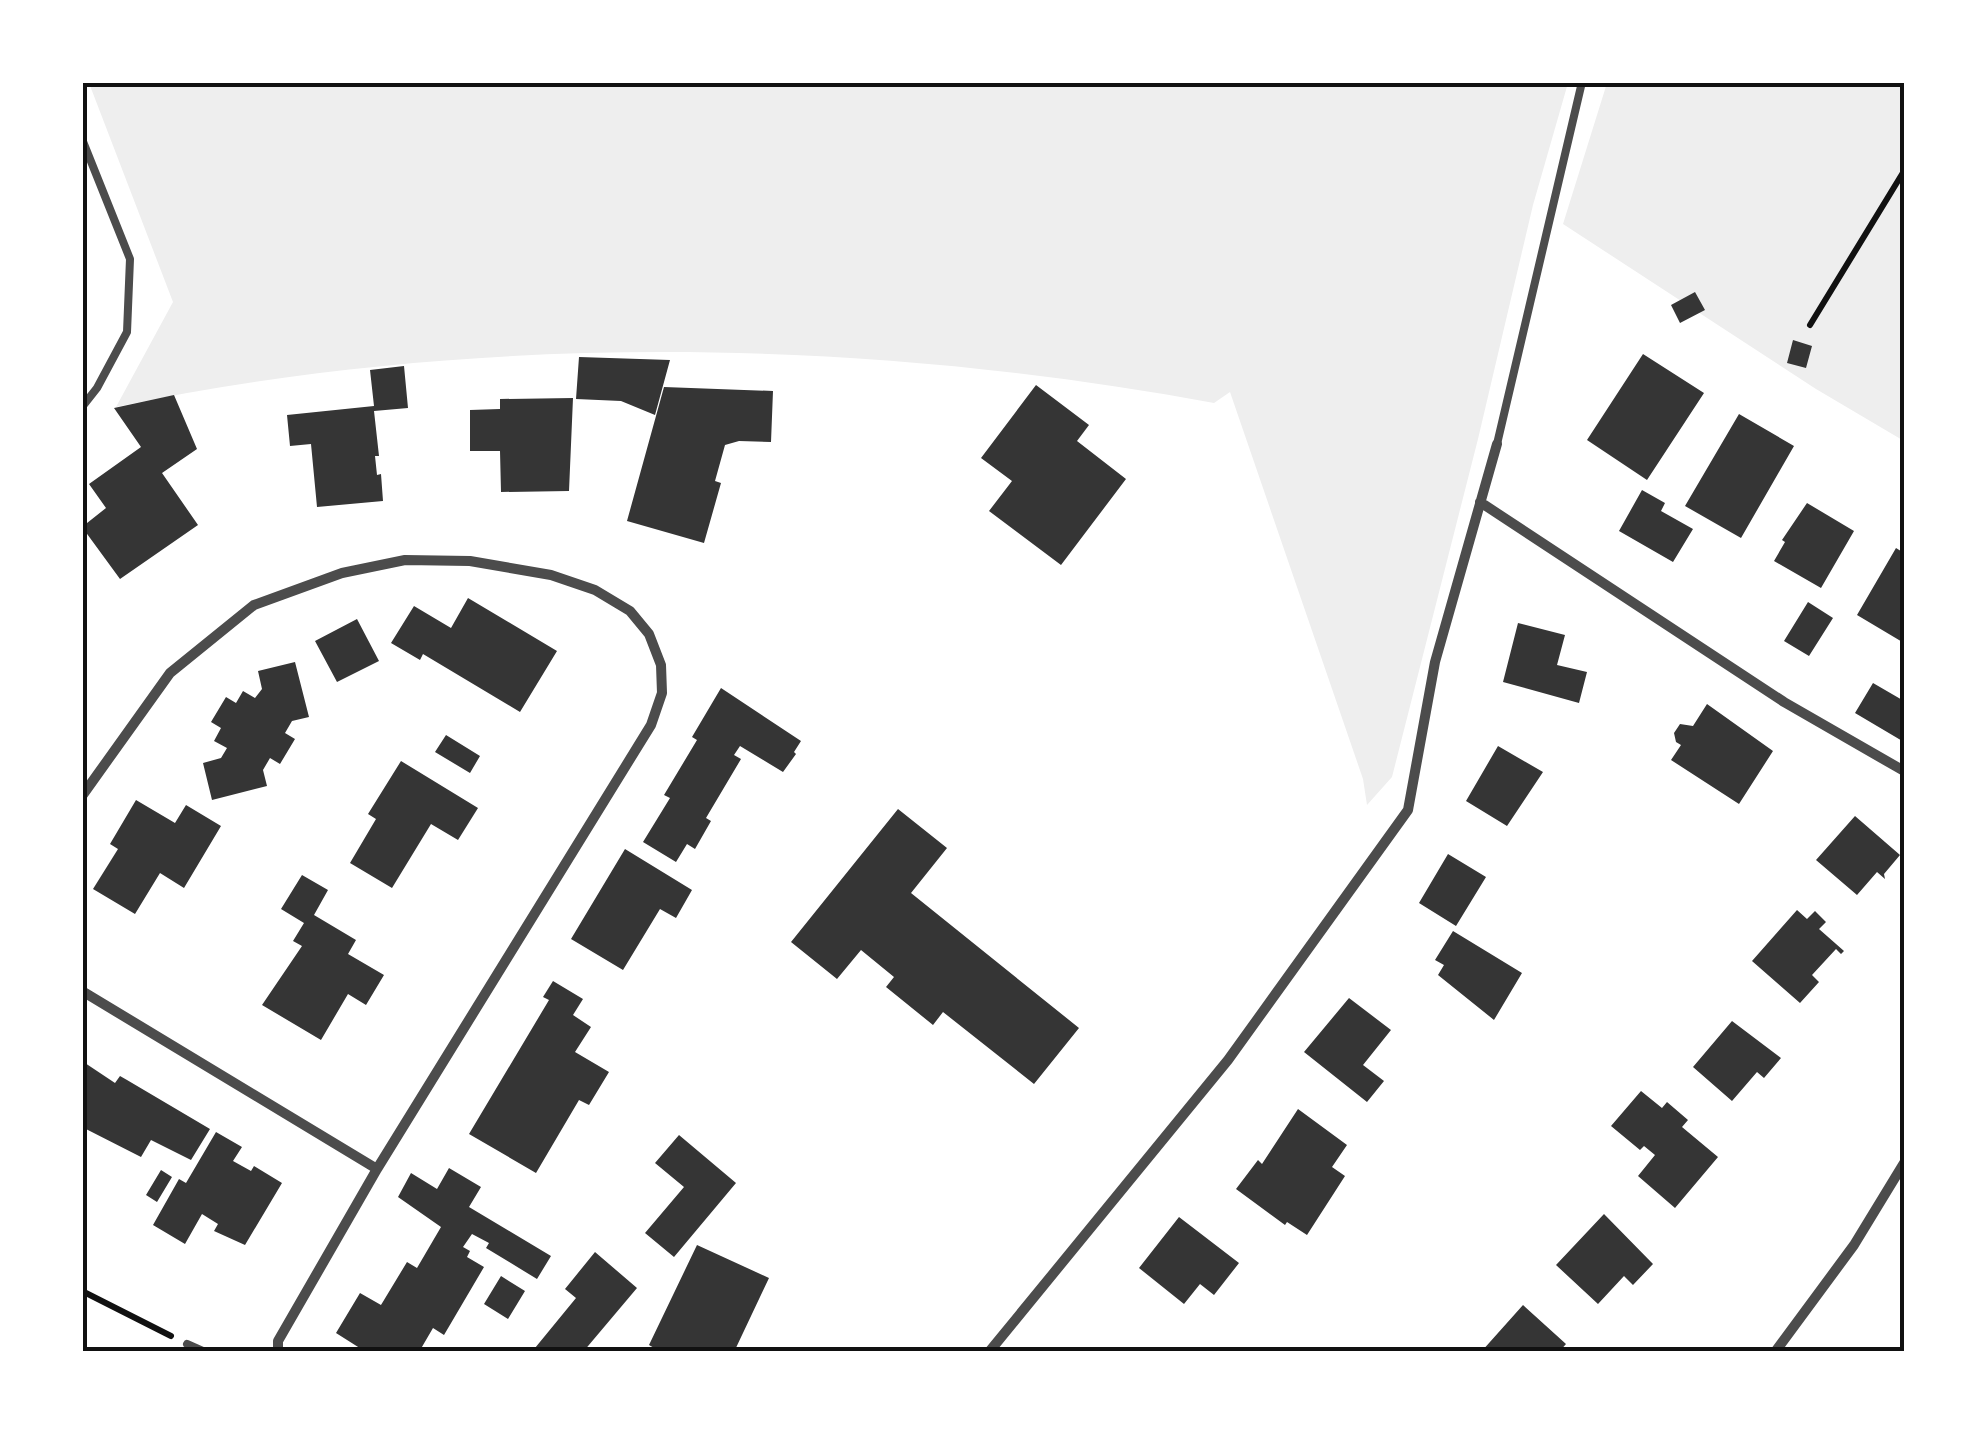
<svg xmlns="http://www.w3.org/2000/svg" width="1987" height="1434" font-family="Overpass,sans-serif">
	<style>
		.green { fill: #eee }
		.building { fill: #353535 }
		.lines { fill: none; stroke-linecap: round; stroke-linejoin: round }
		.path { stroke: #111; stroke-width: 6 }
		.service { stroke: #4c4c4c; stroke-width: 8 }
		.minor { stroke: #4c4c4c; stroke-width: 10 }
		.neatline { fill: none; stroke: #111; stroke-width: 4 }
	</style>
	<rect width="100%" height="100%" fill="#fff"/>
	<path class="green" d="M 89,83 L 1568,83 L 1533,205 L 1478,439 L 1392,777 L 1367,805 L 1363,779 L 1230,392 L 1214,403 C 858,337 471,332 116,407 L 173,302 Z
		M 1607,83 L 1904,83 L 1904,441 L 1816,389 L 1563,224 Z"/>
	<path class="building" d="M 1695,292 L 1705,310 L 1680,323 L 1671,305 Z
		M 1793,340 L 1812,346 L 1806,368 L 1787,363 Z
		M 1643,354 L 1704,393 L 1647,480 L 1587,440 Z
		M 579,357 L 670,360 L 655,415 L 621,401 L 576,399 Z
		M 404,366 L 408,408 L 374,411 L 379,456 L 375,456 L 377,475 L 381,474 L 383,501 L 317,507 L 311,444 L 290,446 L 287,415 L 374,406 L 370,370 Z
		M 1036,385 L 1089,425 L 1077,441 L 1126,479 L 1061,565 L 989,511 L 1012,481 L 981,458 Z
		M 664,387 L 773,391 L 771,442 L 739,441 L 725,445 L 715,481 L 721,483 L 704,543 L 627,521 Z
		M 174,395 L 197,449 L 162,473 L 198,525 L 120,579 L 82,527 L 106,508 L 89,484 L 141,447 L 114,408 Z
		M 573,398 L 569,491 L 501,492 L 500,451 L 470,451 L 470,410 L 500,409 L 500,399 Z
		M 1739,414 L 1794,446 L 1741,538 L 1685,506 Z
		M 1642,490 L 1665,503 L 1661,511 L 1693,529 L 1673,562 L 1619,531 Z
		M 1807,503 L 1854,531 L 1821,588 L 1774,561 L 1785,542 L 1782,540 Z
		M 1896,548 L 1904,553 L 1904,643 L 1857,615 Z
		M 468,598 L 557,651 L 520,712 L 423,654 L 420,660 L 391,643 L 414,606 L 451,628 Z
		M 1808,602 L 1833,618 L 1809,656 L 1784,641 Z
		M 357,619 L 379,661 L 337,682 L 315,641 Z
		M 1518,623 L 1565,635 L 1557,665 L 1587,672 L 1579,703 L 1503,682 Z
		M 295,662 L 309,717 L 292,721 L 285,733 L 295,739 L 280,764 L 270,758 L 263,770 L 267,786 L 212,800 L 203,763 L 221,758 L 227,748 L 214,741 L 221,728 L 211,722 L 226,697 L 236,703 L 243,691 L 255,698 L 262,689 L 258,671 Z
		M 1873,683 L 1904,701 L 1904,742 L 1855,713 Z
		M 721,688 L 801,741 L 794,752 L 796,754 L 783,772 L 740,746 L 734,755 L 741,759 L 706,818 L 711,821 L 695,849 L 687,844 L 676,862 L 643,842 L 670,798 L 664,795 L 697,740 L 692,737 Z
		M 1707,704 L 1773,751 L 1739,804 L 1671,760 L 1681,745 L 1676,742 L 1674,733 L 1680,724 L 1693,726 Z
		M 446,735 L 480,756 L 470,773 L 435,752 Z
		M 1498,746 L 1543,772 L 1507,826 L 1466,801 Z
		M 401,761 L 478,808 L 458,840 L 431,824 L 392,888 L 350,863 L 376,819 L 368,814 Z
		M 136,800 L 175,823 L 186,805 L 221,826 L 184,888 L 160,873 L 135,914 L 93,889 L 118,849 L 110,844 Z
		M 898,809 L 947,848 L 911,893 L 1079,1028 L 1034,1084 L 943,1012 L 933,1025 L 886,987 L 894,977 L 861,950 L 837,979 L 791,942 Z
		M 1855,816 L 1900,855 L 1884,874 L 1885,879 L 1877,872 L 1857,895 L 1816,860 Z
		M 625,849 L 692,890 L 676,918 L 660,909 L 623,970 L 571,939 Z
		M 1448,854 L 1486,877 L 1456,926 L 1419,903 Z
		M 302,875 L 328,890 L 314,915 L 356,940 L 348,954 L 384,975 L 366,1005 L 348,994 L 321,1040 L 262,1005 L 302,946 L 293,941 L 304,923 L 281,909 Z
		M 1797,910 L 1807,919 L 1815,911 L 1826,922 L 1819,929 L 1844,951 L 1841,954 L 1836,949 L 1812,975 L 1819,982 L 1800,1003 L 1752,961 Z
		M 1453,931 L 1522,973 L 1494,1020 L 1438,975 L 1444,965 L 1435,960 Z
		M 553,981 L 583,999 L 573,1015 L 591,1027 L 575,1052 L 609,1072 L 589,1105 L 579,1100 L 536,1173 L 469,1134 L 549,1000 L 543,997 Z
		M 1349,998 L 1391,1030 L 1363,1065 L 1384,1081 L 1367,1102 L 1304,1052 Z
		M 1732,1021 L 1781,1058 L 1764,1078 L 1757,1072 L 1732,1101 L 1693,1067 Z
		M 82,1061 L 115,1083 L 120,1076 L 127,1080 L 210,1129 L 191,1160 L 151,1140 L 141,1157 L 82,1127 Z
		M 1641,1091 L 1662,1108 L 1667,1102 L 1688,1120 L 1682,1127 L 1718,1157 L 1675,1208 L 1638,1176 L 1655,1155 L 1644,1146 L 1640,1150 L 1611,1126 Z
		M 1298,1109 L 1347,1145 L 1332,1167 L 1345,1176 L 1307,1235 L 1287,1222 L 1285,1225 L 1236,1189 L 1258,1160 L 1262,1164 Z
		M 216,1132 L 242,1147 L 233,1161 L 251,1171 L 254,1166 L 282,1183 L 245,1245 L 214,1231 L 218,1224 L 202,1214 L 185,1244 L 153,1225 L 179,1179 L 186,1183 Z
		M 679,1135 L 736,1183 L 674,1257 L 645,1233 L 684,1187 L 655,1163 Z
		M 449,1168 L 481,1187 L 469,1207 L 551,1256 L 537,1279 L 486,1248 L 489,1243 L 472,1234 L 463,1247 L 470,1251 L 467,1257 L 484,1267 L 444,1335 L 433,1328 L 419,1352 L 390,1352 L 383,1348 L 381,1352 L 366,1352 L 336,1333 L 360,1293 L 381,1305 L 407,1262 L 417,1268 L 441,1227 L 398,1197 L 411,1173 L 437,1189 Z
		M 161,1170 L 172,1177 L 157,1202 L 146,1195 Z
		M 1604,1214 L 1653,1264 L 1633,1285 L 1624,1276 L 1598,1304 L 1556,1265 Z
		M 1179,1217 L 1239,1263 L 1214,1295 L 1200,1284 L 1184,1304 L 1139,1268 Z
		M 697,1245 L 769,1278 L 734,1352 L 661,1352 L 649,1345 Z
		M 595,1252 L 637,1288 L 583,1352 L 539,1352 L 535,1348 L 576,1298 L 565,1289 Z
		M 501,1276 L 525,1291 L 508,1319 L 484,1304 Z
		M 1523,1305 L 1566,1344 L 1559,1352 L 1481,1352 Z"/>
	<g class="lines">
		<path class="path" d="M 1810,325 L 1904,171
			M 82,1291 L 171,1336"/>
		<path class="service" d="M 82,139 L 130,259 L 127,332 L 97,388 L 82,407
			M 1497,444 L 1582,82
			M 187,1344 L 205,1352"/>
		<path class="minor" d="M 1480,502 L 1784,702 L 1904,771
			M 82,796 L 170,673 L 254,605 L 342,573 L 405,560 L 470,561 L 551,575 L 595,590 L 630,611 L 649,634 L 661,665 L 662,693 L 651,725 L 377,1169 L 278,1341 L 278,1352
			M 82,991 L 377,1169
			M 989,1352 L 1228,1060 L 1408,810 L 1435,662 L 1497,444
			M 1775,1352 L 1854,1245 L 1904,1163"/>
	</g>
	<rect width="1987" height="1434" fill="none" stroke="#ffffff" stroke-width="170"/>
	<rect x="85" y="85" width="1817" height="1264" class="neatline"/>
</svg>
